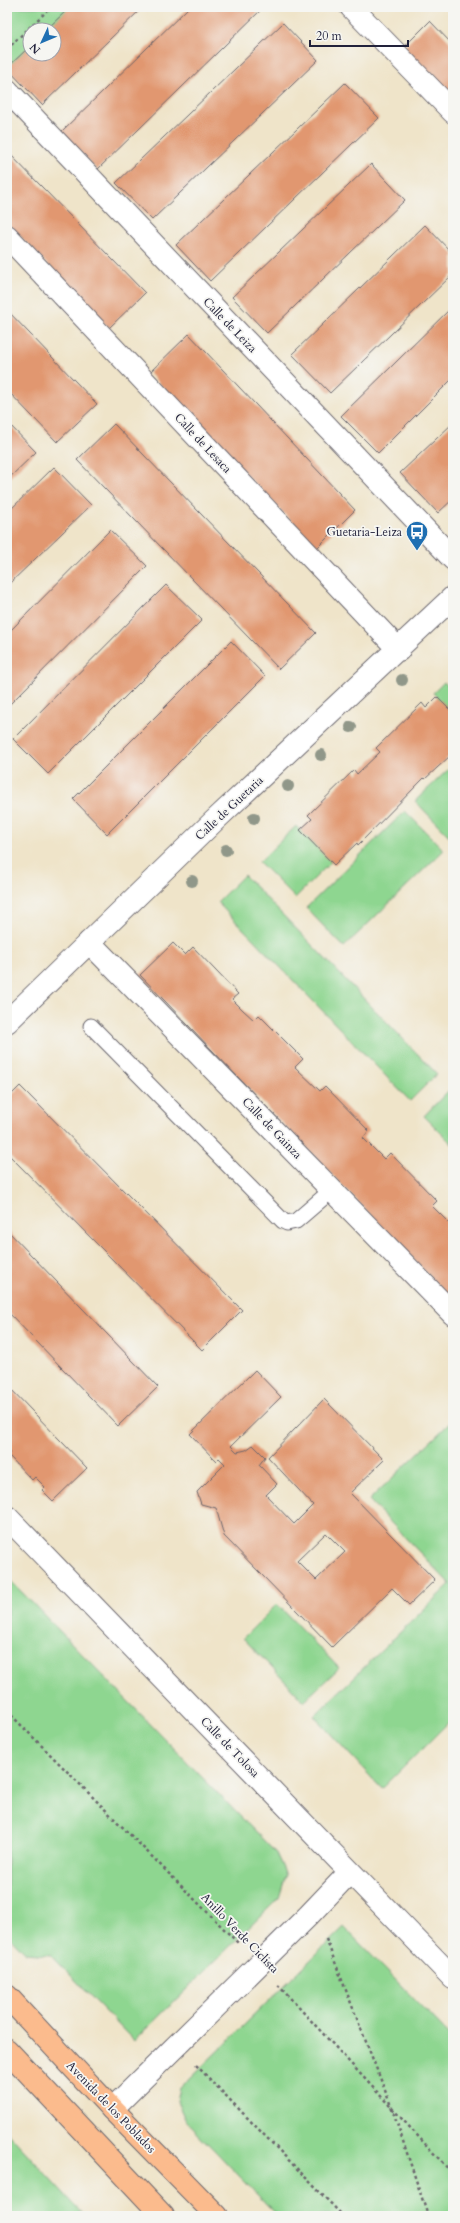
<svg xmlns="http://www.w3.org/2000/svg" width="460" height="2223" font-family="Cardo,serif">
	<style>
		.green { fill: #8ed690; stroke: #587c66 }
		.building { fill: #e19770; fill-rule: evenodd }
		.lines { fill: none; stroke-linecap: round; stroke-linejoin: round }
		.lane-casing { stroke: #6a666d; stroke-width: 17 }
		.street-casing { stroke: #6a666d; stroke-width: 24 }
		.primary-casing { stroke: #6a666d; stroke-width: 24 }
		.path { stroke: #6a666d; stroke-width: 2.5; stroke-dasharray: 3 3; stroke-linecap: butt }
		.lane { stroke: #fff; stroke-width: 15 }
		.street { stroke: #fff; stroke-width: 22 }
		.primary { stroke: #fbbb8d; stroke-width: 22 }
		.tree { fill: #909789 }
		.labels { text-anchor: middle; stroke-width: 3.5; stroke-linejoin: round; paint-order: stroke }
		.street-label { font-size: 12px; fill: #22223b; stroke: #f6f6f2 }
		.poi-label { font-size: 12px; fill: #22223b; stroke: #f6f6f2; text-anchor: end }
	</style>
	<rect width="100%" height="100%" fill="#f6f6f2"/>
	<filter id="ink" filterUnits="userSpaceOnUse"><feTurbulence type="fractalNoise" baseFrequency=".025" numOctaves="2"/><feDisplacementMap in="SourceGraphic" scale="8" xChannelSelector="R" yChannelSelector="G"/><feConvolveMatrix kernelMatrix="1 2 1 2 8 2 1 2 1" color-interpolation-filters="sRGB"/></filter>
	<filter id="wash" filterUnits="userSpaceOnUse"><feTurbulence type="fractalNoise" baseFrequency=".012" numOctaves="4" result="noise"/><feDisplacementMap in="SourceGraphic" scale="16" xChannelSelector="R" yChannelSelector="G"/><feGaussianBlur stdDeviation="0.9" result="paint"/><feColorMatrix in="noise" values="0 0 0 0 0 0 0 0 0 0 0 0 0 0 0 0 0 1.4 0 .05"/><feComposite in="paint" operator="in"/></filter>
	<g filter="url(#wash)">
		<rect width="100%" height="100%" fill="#efe4c9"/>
		<path class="green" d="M 7,7 L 70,7 L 46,30 L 30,30 L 30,46 L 7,68 Z
			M 444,682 L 453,691 L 453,713 L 433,693 Z
			M 453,765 L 453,840 L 415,801 Z
			M 405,811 L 444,850 L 344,947 L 306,908 Z
			M 296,826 L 331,862 L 295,898 L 259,862 Z
			M 244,875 L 437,1074 L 410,1101 L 217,902 Z
			M 450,1089 L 453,1092 L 453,1145 L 424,1116 Z
			M 453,1420 L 453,1718 L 382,1789 L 314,1716 L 450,1584 L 369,1500 Z
			M 7,1577 L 276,1853 L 286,1875 L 279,1898 L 134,2041 L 51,1955 L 25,1953 L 7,1934 Z
			M 277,1604 L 339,1668 L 304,1701 L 243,1638 Z
			M 344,1927 L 453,2039 L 453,2216 L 278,2216 L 186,2121 L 177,2102 L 180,2088 Z
			M 7,2132 L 85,2216 L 7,2216 Z"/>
		<g id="blocks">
			<path class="building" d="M 70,7 L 143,7 L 42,105 L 7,68 L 30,46 L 30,54 L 54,54 L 54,30 L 46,30 Z
				M 189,7 L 264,7 L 97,170 L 61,132 Z
				M 430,21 L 452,44 L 453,43 L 453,107 L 399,52 Z
				M 283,23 L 318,60 L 152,220 L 116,183 Z
				M 345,83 L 379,118 L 210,281 L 176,245 Z
				M 7,151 L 145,293 L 109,328 L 7,223 Z
				M 371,164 L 405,200 L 267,333 L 232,297 Z
				M 425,225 L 453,254 L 453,274 L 330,393 L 292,354 Z
				M 453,306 L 453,378 L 378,453 L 341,416 Z
				M 7,310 L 97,404 L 57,442 L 7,390 Z
				M 189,334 L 355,510 L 317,548 L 149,373 Z
				M 7,422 L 36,452 L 7,480 Z
				M 453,423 L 453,499 L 438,513 L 400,473 Z
				M 114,424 L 316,633 L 279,669 L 77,460 Z
				M 54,467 L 91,505 L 7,586 L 7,513 Z
				M 110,530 L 147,566 L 7,707 L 7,634 Z
				M 166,585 L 202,620 L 48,774 L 13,739 Z
				M 231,641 L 265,676 L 107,834 L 73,799 Z
				M 437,697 L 453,713 L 453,749 L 449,754 L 450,756 L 425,779 L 424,778 L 358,845 L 357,843 L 334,865 L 300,830 L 312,819 L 308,815 L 354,770 L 357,774 L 380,752 L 376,748 L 422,703 L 426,708 Z
				M 173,943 L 185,955 L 193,947 L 238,994 L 232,999 L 243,1010 L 254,1020 L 259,1015 L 303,1059 L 295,1067 L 320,1091 L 325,1086 L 369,1131 L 363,1138 L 384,1159 L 390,1153 L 437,1201 L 432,1206 L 453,1227 L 453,1301 L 140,975 Z
				M 20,1086 L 242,1310 L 202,1350 L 7,1153 L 7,1099 Z
				M 7,1230 L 158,1387 L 118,1426 L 7,1311 Z
				M 255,1370 L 281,1397 L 231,1446 L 237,1452 L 246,1450 L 253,1445 L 265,1457 L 259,1465 L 277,1484 L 266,1495 L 294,1524 L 313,1505 L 268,1457 L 324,1399 L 384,1460 L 350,1493 L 435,1580 L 409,1605 L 392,1588 L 332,1647 L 224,1536 L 216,1508 L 201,1504 L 197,1492 L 225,1464 L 219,1458 L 216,1461 L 190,1434 ZM 326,1533 L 345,1552 L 316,1580 L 297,1561 Z
				M 7,1385 L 87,1468 L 53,1501 L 42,1490 L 45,1487 L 35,1477 L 32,1480 L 8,1455 L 11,1452 L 7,1448 Z"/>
		</g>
	</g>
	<g filter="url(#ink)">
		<use href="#blocks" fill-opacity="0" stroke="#6a666d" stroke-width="1"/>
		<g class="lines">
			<g class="lane-casing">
				<path id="lane" d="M 91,1026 L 283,1221 L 287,1223 L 296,1221 L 332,1190"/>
			</g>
			<g class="street-casing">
				<path id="street" d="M 351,7 L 453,112
					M 7,90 L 453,559
					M 7,236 L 399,650
					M 89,942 L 453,1314
					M 7,1022 L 213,822 L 453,597
					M 7,1517 L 453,1978
					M 112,2109 L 308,1916 L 350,1872"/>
			</g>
			<g class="primary-casing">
				<path id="primary" d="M 7,1996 L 112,2109 L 217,2216
					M 7,2050 L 163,2216"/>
			</g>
			<path class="path" d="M 7,49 L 51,7
				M 7,1711 L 239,1944
				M 326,1939 L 393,2111 L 428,2216
				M 278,1985 L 453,2174
				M 196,2065 L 343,2216"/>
			<use href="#lane" class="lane"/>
			<use href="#street" class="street"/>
			<use href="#primary" class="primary"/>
		</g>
		<g class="tree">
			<circle cx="402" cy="680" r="6"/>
			<circle cx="351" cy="727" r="6"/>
			<circle cx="321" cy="755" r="6"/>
			<circle cx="288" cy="786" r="6"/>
			<circle cx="254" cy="818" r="6"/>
			<circle cx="226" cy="850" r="6"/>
			<circle cx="192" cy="881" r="6"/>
		</g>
	</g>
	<defs>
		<g id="bus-pin" transform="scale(1.15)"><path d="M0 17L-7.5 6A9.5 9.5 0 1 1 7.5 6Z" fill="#1f6fb2" stroke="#f6f6f2"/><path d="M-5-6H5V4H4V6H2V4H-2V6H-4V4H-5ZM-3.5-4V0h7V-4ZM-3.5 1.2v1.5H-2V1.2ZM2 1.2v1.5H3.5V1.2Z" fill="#fff"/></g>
	</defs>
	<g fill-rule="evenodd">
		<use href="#bus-pin" x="417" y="532"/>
	</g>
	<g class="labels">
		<g class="street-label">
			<text transform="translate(230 325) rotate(46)" y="4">Calle de Leiza</text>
			<text transform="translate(203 443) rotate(47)" y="4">Calle de Lesaca</text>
			<text transform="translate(229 808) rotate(-43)" y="4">Calle de Guetaria</text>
			<text transform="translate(272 1128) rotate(46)" y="4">Calle de Gainza</text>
			<text transform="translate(230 1747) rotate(46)" y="4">Calle de Tolosa</text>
			<text transform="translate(240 1933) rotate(46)" y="4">Anillo Verde Ciclista</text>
			<text transform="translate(111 2107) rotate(46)" y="4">Avenida de los Poblados</text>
		</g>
		<g class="poi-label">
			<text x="402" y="536">Guetaria-Leiza</text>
		</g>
	</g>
	<rect width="460" height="2223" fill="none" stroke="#f6f6f2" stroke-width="24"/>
	<g transform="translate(42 42) rotate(226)"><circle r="19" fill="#f6f6f2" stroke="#a1a1a9"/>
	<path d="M0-3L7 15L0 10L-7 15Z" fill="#1f6fb2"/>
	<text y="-6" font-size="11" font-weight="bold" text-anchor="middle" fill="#22223b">N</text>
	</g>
	<path d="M310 40v6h98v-6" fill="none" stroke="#22223b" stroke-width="2"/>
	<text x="316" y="40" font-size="12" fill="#22223b" stroke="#f6f6f2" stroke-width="3" paint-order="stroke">20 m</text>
</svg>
